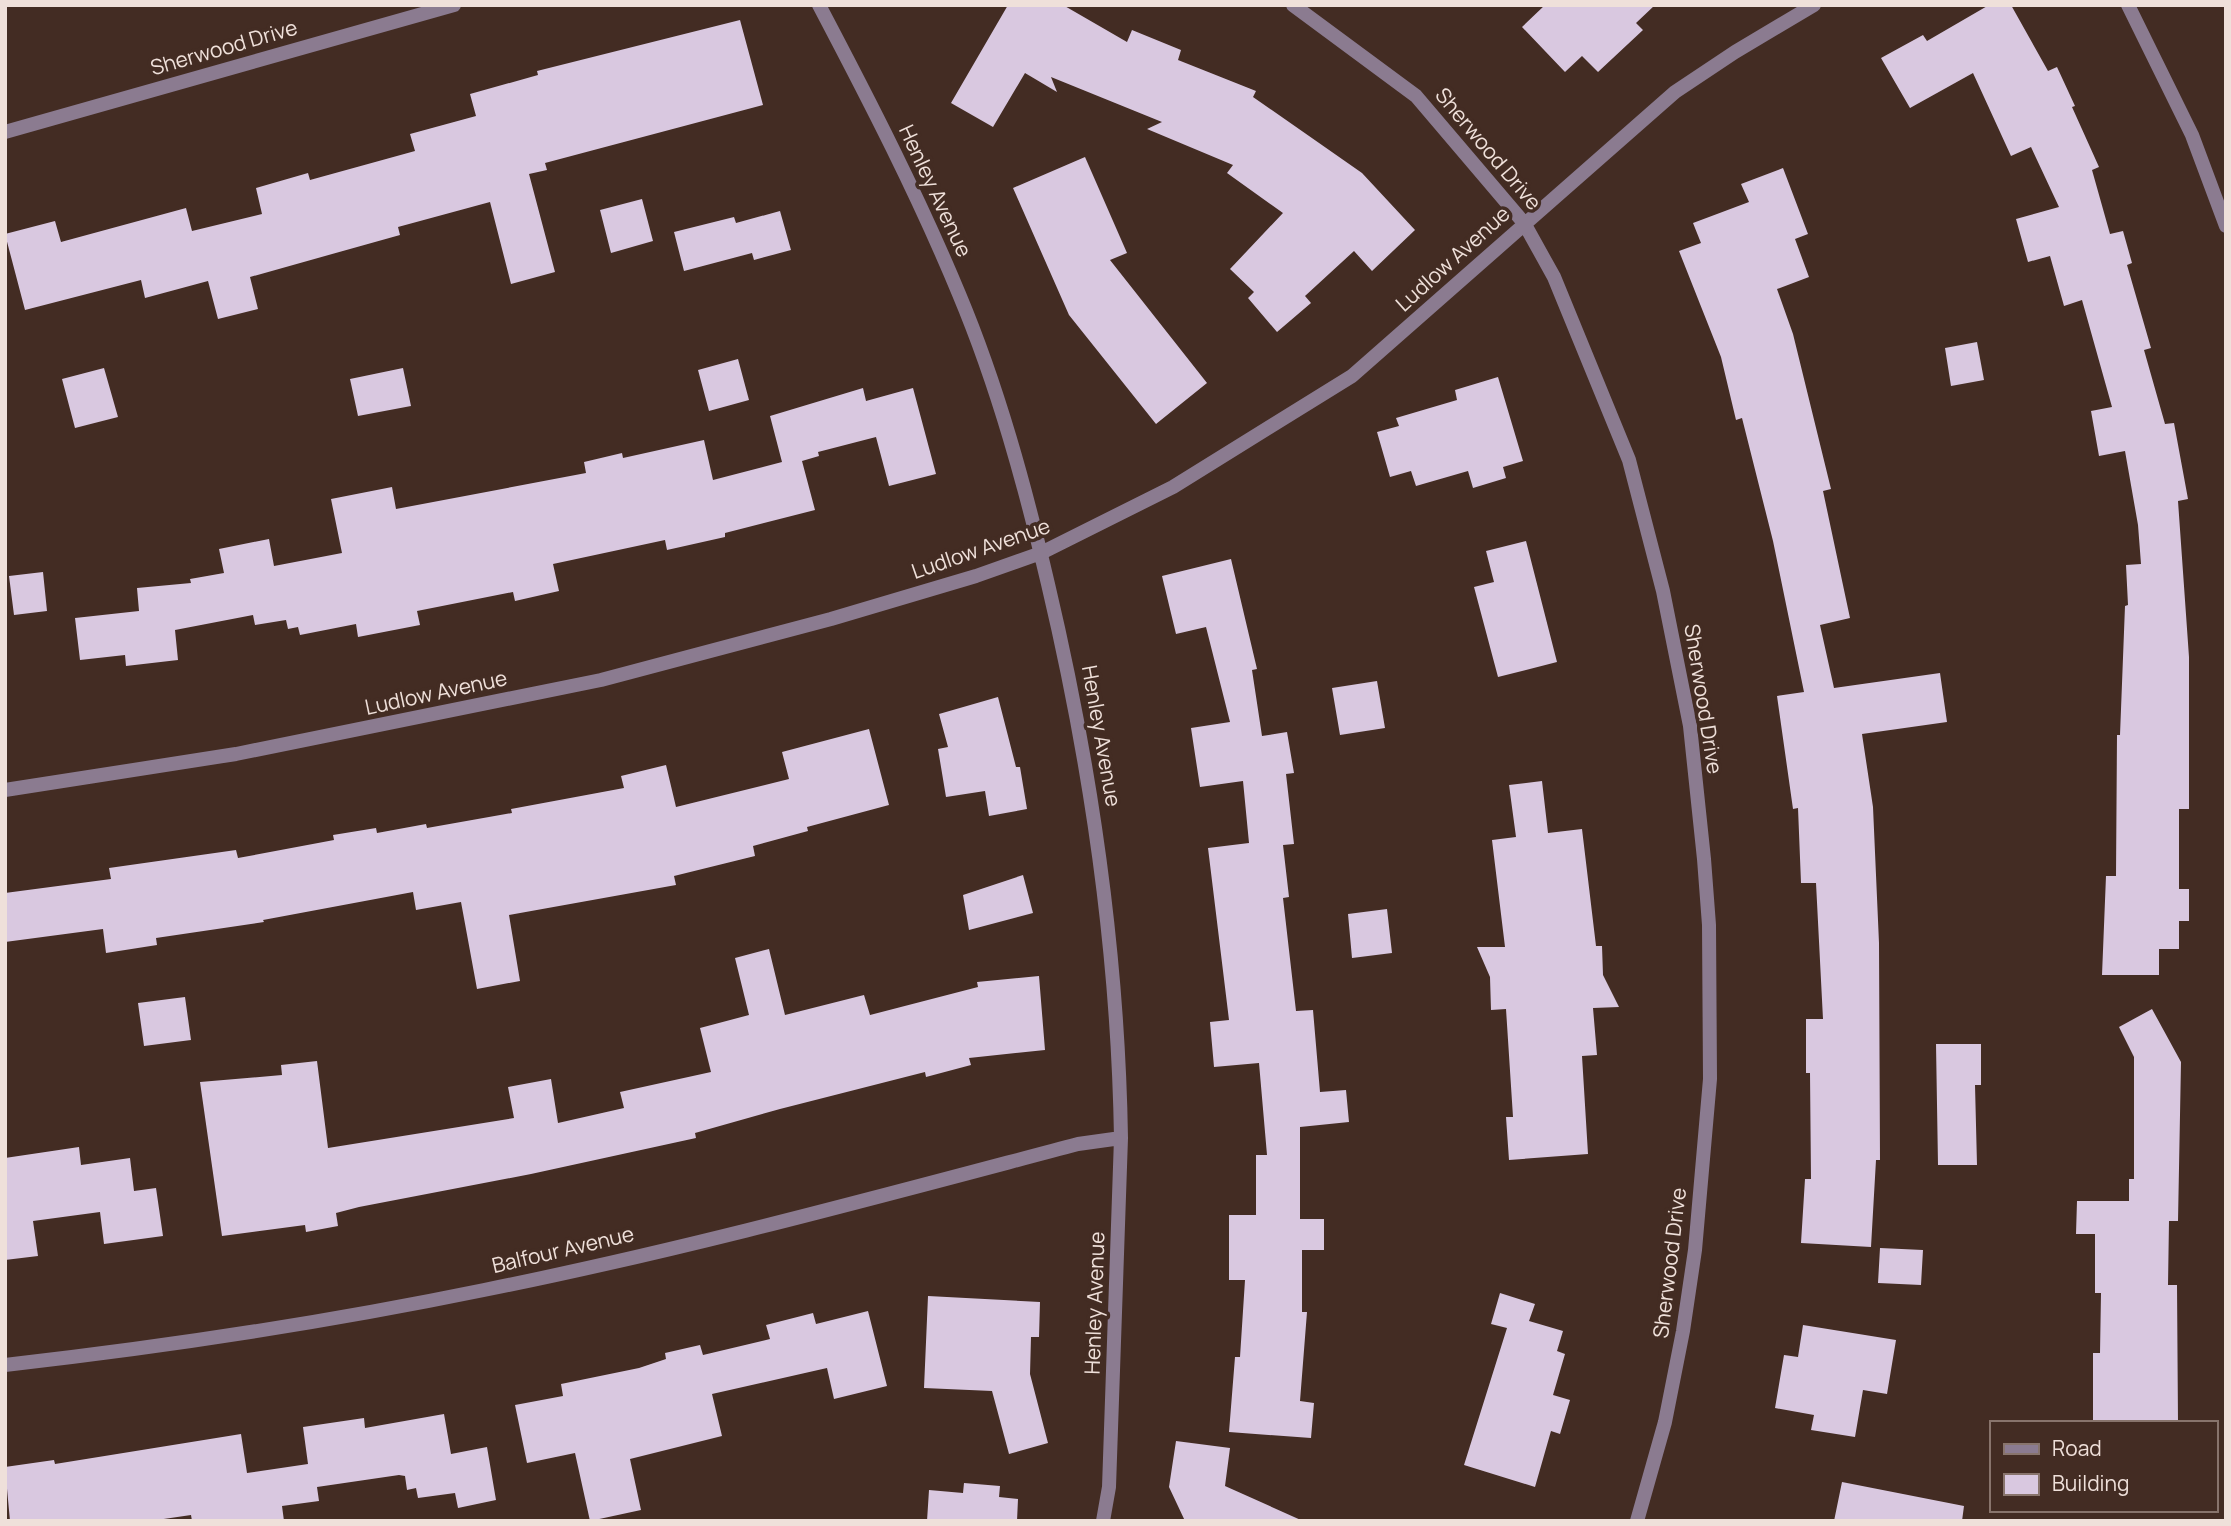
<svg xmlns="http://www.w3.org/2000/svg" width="2231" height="1526" font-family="Manrope,sans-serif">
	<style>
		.building { fill: #d9c8e0 }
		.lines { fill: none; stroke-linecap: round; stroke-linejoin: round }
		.minor { stroke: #8b7b90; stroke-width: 14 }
		.labels { text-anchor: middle; stroke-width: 7; stroke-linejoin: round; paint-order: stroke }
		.street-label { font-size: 21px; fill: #efe0da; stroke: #432c23 }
	</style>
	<rect width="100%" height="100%" fill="#432c23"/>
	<path class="building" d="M 1008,5 L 1063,5 L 1127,42 L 1132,30 L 1181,50 L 1178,60 L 1256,91 L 1253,97 L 1362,173 L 1415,230 L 1372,271 L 1354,251 L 1305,296 L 1311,303 L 1277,332 L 1248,298 L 1254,292 L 1230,269 L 1283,213 L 1227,173 L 1233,165 L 1147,129 L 1162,122 L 1051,77 L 1057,92 L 1025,73 L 993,127 L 951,103 Z
		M 1545,5 L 1655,5 L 1636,23 L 1643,30 L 1598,72 L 1582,56 L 1565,72 L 1522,27 Z
		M 1989,5 L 2011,5 L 2048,71 L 2057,67 L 2075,106 L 2072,107 L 2099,167 L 2092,170 L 2110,234 L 2123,231 L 2132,263 L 2127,265 L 2151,348 L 2144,350 L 2165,424 L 2174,423 L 2188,499 L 2178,501 L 2189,657 L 2189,809 L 2179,809 L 2179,889 L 2189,889 L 2189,921 L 2179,921 L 2179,949 L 2159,949 L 2159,975 L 2102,975 L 2106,876 L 2116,876 L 2117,735 L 2120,735 L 2125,606 L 2128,605 L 2126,565 L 2141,564 L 2138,525 L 2125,451 L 2099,456 L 2091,411 L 2112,407 L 2082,300 L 2064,306 L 2050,256 L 2028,262 L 2016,219 L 2059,207 L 2031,147 L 2011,156 L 1973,73 L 1910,108 L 1881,58 L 1923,35 L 1927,41 Z
		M 740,20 L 763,105 L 545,163 L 547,170 L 529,174 L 555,272 L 511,284 L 490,202 L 398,227 L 400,235 L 250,277 L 258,309 L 218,319 L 208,281 L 145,298 L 141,280 L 25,310 L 5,234 L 55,221 L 61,242 L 186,208 L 192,231 L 262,214 L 256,188 L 308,173 L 310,180 L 415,151 L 410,134 L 476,116 L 470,94 L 538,75 L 537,71 Z
		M 1085,157 L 1127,253 L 1110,260 L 1207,383 L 1156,424 L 1069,315 L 1013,188 Z
		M 1783,168 L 1808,234 L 1795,239 L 1809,277 L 1777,289 L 1793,334 L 1831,489 L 1823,491 L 1850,618 L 1820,625 L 1834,688 L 1940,673 L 1947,722 L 1862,734 L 1873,807 L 1879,943 L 1880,1160 L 1876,1160 L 1871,1247 L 1801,1243 L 1805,1179 L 1811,1179 L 1810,1073 L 1806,1073 L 1806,1019 L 1823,1019 L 1816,883 L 1801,883 L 1798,808 L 1793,809 L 1777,696 L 1804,692 L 1773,541 L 1742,418 L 1736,420 L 1721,357 L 1679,251 L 1701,243 L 1693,223 L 1749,202 L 1741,184 Z
		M 642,199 L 653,241 L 611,253 L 600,210 Z
		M 780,211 L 791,250 L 754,260 L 752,253 L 684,271 L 674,232 L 734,217 L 736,223 Z
		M 1977,342 L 1984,380 L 1951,386 L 1945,348 Z
		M 738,359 L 749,400 L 709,411 L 698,370 Z
		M 104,368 L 118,417 L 75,428 L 62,379 Z
		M 403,368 L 411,406 L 358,416 L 350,379 Z
		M 1498,377 L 1523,461 L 1503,467 L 1506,478 L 1473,488 L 1468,471 L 1416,486 L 1411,471 L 1390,477 L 1377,432 L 1399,426 L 1396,418 L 1457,400 L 1455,390 Z
		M 863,388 L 866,401 L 913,388 L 936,474 L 889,486 L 876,437 L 818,452 L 819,456 L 802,461 L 815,510 L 725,533 L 725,537 L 667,550 L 665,540 L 553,564 L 559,591 L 515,601 L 513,592 L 417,611 L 420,625 L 358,637 L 356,624 L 300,635 L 298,627 L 288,629 L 286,620 L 255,625 L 253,615 L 175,630 L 178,660 L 126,666 L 125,655 L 80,660 L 75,618 L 139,611 L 137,588 L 191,583 L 190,579 L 224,573 L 219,549 L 269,539 L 274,566 L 342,553 L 331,499 L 392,487 L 396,509 L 586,473 L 584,462 L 622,453 L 623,458 L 704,440 L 713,480 L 782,462 L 770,416 Z
		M 1526,541 L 1557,662 L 1498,677 L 1474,587 L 1494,582 L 1486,551 Z
		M 1231,559 L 1257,669 L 1252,670 L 1262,736 L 1287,732 L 1294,773 L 1286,774 L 1294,844 L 1283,845 L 1289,897 L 1283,898 L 1296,1011 L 1313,1010 L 1320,1092 L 1346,1090 L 1349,1122 L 1300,1127 L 1300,1219 L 1324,1219 L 1324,1250 L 1302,1250 L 1302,1312 L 1307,1312 L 1300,1401 L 1314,1403 L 1311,1438 L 1229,1432 L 1235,1357 L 1240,1357 L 1245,1280 L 1229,1280 L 1229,1215 L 1256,1215 L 1256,1155 L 1267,1155 L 1259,1063 L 1214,1067 L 1210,1022 L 1229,1020 L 1208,848 L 1249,843 L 1243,781 L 1200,787 L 1191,728 L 1230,722 L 1206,627 L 1176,634 L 1162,576 Z
		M 43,572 L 47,611 L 14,615 L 9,576 Z
		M 1377,681 L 1385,728 L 1340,735 L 1332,688 Z
		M 998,697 L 1016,767 L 1020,767 L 1027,809 L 989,816 L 985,791 L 946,797 L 938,749 L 948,747 L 939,714 Z
		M 869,729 L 889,805 L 807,827 L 808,831 L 753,846 L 755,856 L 674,876 L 676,885 L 509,915 L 520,981 L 477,989 L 461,902 L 416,910 L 413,892 L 263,920 L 264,922 L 156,938 L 157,945 L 106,953 L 103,929 L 5,942 L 5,893 L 111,879 L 109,868 L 236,850 L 238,858 L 334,840 L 333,835 L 376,828 L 377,833 L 426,824 L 427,828 L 512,813 L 511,809 L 624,788 L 621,776 L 666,765 L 676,807 L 789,779 L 782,752 Z
		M 1542,781 L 1548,833 L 1582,829 L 1596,946 L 1602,946 L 1603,975 L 1619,1007 L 1593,1008 L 1597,1055 L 1582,1056 L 1588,1154 L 1509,1160 L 1506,1117 L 1513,1117 L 1506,1009 L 1491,1010 L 1490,977 L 1477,947 L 1505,947 L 1492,840 L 1516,837 L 1509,785 Z
		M 1023,875 L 1033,913 L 969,930 L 963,895 Z
		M 1387,909 L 1392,953 L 1352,958 L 1348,914 Z
		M 769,949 L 785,1015 L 864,995 L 870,1015 L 978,987 L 977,982 L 1039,976 L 1045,1050 L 969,1058 L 971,1065 L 926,1077 L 925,1072 L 780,1109 L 695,1133 L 696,1138 L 531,1174 L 359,1207 L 336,1213 L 338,1226 L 306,1232 L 305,1225 L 222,1236 L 200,1082 L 282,1075 L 281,1065 L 317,1061 L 328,1148 L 514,1118 L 508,1087 L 551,1079 L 558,1123 L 624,1108 L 620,1092 L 711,1072 L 700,1028 L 749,1015 L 735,958 Z
		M 185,997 L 191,1040 L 144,1046 L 138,1003 Z
		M 2152,1009 L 2181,1062 L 2178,1221 L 2169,1221 L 2168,1285 L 2177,1285 L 2178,1423 L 2093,1423 L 2093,1353 L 2100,1353 L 2101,1293 L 2095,1293 L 2095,1234 L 2076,1234 L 2077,1201 L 2129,1201 L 2129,1179 L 2134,1179 L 2134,1057 L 2119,1027 Z
		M 1936,1044 L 1981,1044 L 1981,1085 L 1975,1085 L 1977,1165 L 1938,1165 Z
		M 79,1147 L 81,1165 L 130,1158 L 134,1191 L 156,1188 L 163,1236 L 104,1244 L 100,1212 L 33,1221 L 38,1256 L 5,1260 L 5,1158 Z
		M 1880,1248 L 1923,1250 L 1921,1285 L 1878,1283 Z
		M 1500,1293 L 1535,1304 L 1529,1321 L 1563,1331 L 1557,1351 L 1565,1354 L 1553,1395 L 1570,1400 L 1560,1434 L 1551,1431 L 1535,1487 L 1464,1465 L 1507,1328 L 1491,1324 Z
		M 928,1296 L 1040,1302 L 1039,1337 L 1031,1337 L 1030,1374 L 1048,1443 L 1009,1454 L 992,1391 L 924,1388 Z
		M 868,1311 L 887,1386 L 834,1399 L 827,1368 L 712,1394 L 722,1436 L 630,1459 L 641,1510 L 590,1521 L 575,1453 L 527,1463 L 515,1405 L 563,1396 L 561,1384 L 639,1368 L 666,1359 L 665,1353 L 700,1345 L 703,1355 L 770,1339 L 766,1325 L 813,1313 L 816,1324 Z
		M 1803,1325 L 1896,1340 L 1887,1394 L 1863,1390 L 1855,1437 L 1811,1430 L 1814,1415 L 1775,1408 L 1784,1355 L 1798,1357 Z
		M 444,1414 L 451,1454 L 487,1447 L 496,1500 L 458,1508 L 455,1493 L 418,1498 L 416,1488 L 407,1490 L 405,1476 L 399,1475 L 317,1487 L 319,1501 L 282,1506 L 284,1521 L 192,1521 L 191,1515 L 150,1521 L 10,1521 L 5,1467 L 54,1460 L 55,1464 L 241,1434 L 247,1473 L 308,1464 L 303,1427 L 364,1418 L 365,1428 Z
		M 1176,1441 L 1230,1448 L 1225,1486 L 1303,1521 L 1185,1521 L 1169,1487 Z
		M 1842,1482 L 1964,1506 L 1962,1521 L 1834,1521 Z
		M 964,1483 L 1000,1486 L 999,1497 L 1018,1499 L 1017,1521 L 927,1521 L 929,1490 L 963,1493 Z"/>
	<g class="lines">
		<path class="minor" d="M 819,5 C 869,100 918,195 959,294 C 998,387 1025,486 1048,584 C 1091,766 1118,951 1121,1138 L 1109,1487 L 1103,1521
			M 1293,5 L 1416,96 L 1524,223 L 1554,277 L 1629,460 L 1663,591 L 1690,726 L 1704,859 L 1709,925 L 1710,1079 L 1695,1250 L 1683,1331 L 1665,1422 L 1637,1521
			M 2128,5 L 2192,135 L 2226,226
			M 5,132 L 454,5
			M 5,790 L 236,754 L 601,680 L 831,619 L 976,576 L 1041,553 L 1173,487 L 1352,376 L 1675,92 L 1735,52 L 1814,5
			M 5,1365 C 164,1347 328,1322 484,1290 C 684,1250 881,1196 1078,1144 L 1121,1138"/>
	</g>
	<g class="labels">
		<g class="street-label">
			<text transform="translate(224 48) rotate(-16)" y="7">Sherwood Drive</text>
			<text transform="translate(1488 149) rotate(50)" y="7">Sherwood Drive</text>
			<text transform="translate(935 191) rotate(65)" y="7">Henley Avenue</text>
			<text transform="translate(1453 259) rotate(-42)" y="7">Ludlow Avenue</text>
			<text transform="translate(981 549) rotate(-19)" y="7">Ludlow Avenue</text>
			<text transform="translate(436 693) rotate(-12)" y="7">Ludlow Avenue</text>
			<text transform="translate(1703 699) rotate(81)" y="7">Sherwood Drive</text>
			<text transform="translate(1101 736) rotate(80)" y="7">Henley Avenue</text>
			<text transform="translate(563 1250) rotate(-13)" y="7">Balfour Avenue</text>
			<text transform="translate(1670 1263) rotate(-83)" y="7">Sherwood Drive</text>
			<text transform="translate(1095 1303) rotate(-88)" y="7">Henley Avenue</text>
		</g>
	</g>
	<rect width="2231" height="1526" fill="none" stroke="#efe0da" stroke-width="14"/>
	<rect x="1990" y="1421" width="228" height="91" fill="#432c23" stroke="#88746c" stroke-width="2"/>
	<rect x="2004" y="1444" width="35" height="10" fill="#8b7b90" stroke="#88746c" stroke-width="2"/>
	<text x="2052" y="1456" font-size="21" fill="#efe0da">Road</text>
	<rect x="2004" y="1474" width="35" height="21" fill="#d9c8e0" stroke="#88746c" stroke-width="2"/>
	<text x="2052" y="1491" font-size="21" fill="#efe0da">Building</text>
</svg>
